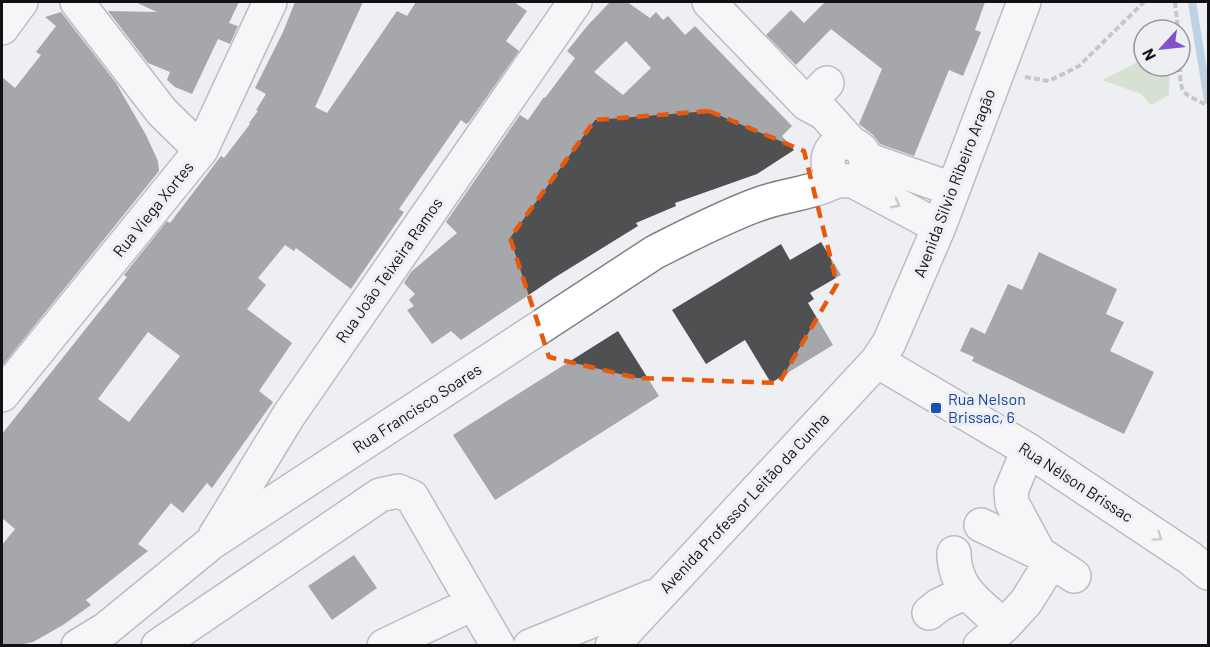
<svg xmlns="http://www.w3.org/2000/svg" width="1210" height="647" font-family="Barlow,sans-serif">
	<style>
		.green { fill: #b9ceae }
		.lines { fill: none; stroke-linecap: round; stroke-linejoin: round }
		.stream { stroke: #80afd3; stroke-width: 8 }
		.building { fill: #4f5052; fill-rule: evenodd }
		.minor-casing { stroke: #808184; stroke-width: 36 }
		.path { stroke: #96979a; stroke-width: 4; stroke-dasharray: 6 3; stroke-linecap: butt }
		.minor { stroke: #fff; stroke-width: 33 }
		.oneway { stroke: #a0a0a1 }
		.marked { fill: none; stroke: #e8590c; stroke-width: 4.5; stroke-dasharray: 12 8; stroke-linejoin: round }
		.transit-dot { fill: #1a4fb4; stroke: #eeeff3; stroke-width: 2 }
		.labels { text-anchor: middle; stroke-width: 6; stroke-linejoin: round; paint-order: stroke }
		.street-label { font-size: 16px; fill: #111213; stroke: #eeeff3 }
		.transit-label { font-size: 16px; fill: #164399; stroke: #eeeff3; text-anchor: start }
	</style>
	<rect width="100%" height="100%" fill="#eeeff3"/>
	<path class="green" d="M 1144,59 L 1144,66 L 1170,66 L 1169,95 L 1151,105 L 1141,94 L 1102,80 Z"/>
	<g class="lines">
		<path class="stream" d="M 1192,2 L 1208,100"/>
	</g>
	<path class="building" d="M 135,2 L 239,2 L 229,23 L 238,26 L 230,44 L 218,39 L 192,94 L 175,87 L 167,80 L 170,72 L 148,63 L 108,11 L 157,12 Z
		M 295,2 L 363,2 L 315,107 L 327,113 L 397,11 L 407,16 L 416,2 L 514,2 L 527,11 L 506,41 L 519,51 L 469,122 L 466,124 L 461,120 L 399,209 L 404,212 L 351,289 L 296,248 L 294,251 L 285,245 L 258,278 L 266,285 L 247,309 L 292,343 L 259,391 L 273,402 L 212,488 L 207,483 L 183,513 L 171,503 L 138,544 L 148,551 L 86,600 L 91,605 L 63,625 L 33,642 L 20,645 L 2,645 L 2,545 L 15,529 L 2,518 L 2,434 L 127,277 L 124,275 L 167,221 L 170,223 L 221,156 L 224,158 L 250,124 L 249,123 L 258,111 L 256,110 L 266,94 L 255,88 L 283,32 ZM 148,332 L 180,356 L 129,422 L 98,399 Z
		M 610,2 L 627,2 L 650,18 L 656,12 L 663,20 L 668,16 L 685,35 L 695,26 L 792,126 L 782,136 L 794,150 L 757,174 L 675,203 L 676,206 L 636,223 L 638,226 L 554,278 L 461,340 L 451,331 L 432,344 L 407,310 L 414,306 L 409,300 L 415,294 L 404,283 L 411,272 L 457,233 L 446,222 L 520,115 L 528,120 L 544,97 L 545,98 L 575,58 L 567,51 L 588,25 ZM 626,41 L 651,68 L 623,95 L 594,72 Z
		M 825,2 L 985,2 L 975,30 L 981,32 L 963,76 L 949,70 L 914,156 L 880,144 L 873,135 L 859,124 L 882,69 L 831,29 L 796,65 L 766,35 L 791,10 L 804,23 Z
		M 61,12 L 116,83 L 146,135 L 158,161 L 159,171 L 2,366 L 2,77 L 15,88 L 41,55 L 36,52 L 56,26 L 45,17 Z
		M 821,242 L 841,275 L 810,293 L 814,299 L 808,303 L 833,345 L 771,383 L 745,340 L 706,364 L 672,310 L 781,244 L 790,260 Z
		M 1039,252 L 1117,289 L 1106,314 L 1124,322 L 1110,351 L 1154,372 L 1124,434 L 972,361 L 974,357 L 960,351 L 971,327 L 985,334 L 1008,284 L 1022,290 Z
		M 618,331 L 659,396 L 495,500 L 453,435 Z
		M 354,555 L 377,588 L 332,620 L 308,586 Z"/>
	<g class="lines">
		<g class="minor-casing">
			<path id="minor" d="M 77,2 L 162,112 L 201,150
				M 709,2 L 807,104 L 824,113 L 851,143
				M 2,28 L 21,2
				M 807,104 L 827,83
				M 866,159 L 952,189
				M 853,181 L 939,227
				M 877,361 L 1028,450 L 1190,558 L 1208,573
				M 2,395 L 201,150 L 270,2
				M 1028,450 L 1011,491 L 1012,503 L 1039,553
				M 981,525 L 1039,553 L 1074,576
				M 215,536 L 289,415 L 575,2
				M 954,553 C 954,589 979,604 1004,626
				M 929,613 L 939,605 L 966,592
				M 78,646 L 106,629 L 211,543 L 655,252 C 689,235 723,217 759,204 C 781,196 804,194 825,186 C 829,184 834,182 838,181 C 846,180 852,183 860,177 C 871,167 866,148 852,144 C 830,137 818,165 839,181
				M 158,646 L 380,495 L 398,491 L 412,497 L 498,646
				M 384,646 L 472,604
				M 530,646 L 651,597
				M 612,646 L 877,361 L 889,343 L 939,227 L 1024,2
				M 980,646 L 1004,626 L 1026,602 L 1051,562"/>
		</g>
		<path class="path" d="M 1175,2 L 1178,30
			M 1180,66 C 1180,97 1183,92 1208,106
			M 1025,77 L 1049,81 L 1079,66 L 1144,2"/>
		<use href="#minor" class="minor"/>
	</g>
	<defs><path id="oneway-chevron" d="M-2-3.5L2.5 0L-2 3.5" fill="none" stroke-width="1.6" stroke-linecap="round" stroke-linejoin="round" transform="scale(1.5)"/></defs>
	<g class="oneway">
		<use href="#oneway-chevron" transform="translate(896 204) rotate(28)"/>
		<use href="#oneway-chevron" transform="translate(1158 537) rotate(34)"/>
	</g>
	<path d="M0 0H1210V647H0ZM 709,111 L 804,151 L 837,284 L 779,383 L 637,378 L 549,357 L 510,238 L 595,120 Z" fill="#eeeff3" fill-opacity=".55" fill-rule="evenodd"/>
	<path class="marked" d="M 709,111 L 804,151 L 837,284 L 779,383 L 637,378 L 549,357 L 510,238 L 595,120 Z"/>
	<rect class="transit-dot" x="930" y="402" width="12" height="12" rx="3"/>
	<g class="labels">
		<g class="street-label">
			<text transform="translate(954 183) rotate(-69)" y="6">Avenida Silvio Ribeiro Aragão</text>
			<text transform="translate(153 209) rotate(-51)" y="6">Rua Viega Xortes</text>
			<text transform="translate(389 270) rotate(-55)" y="6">Rua João Teixeira Ramos</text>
			<text transform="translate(417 408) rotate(-33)" y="6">Rua Francisco Soares</text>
			<text transform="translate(1076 482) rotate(33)" y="6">Rua Nélson Brissac</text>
			<text transform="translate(744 503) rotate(-47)" y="6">Avenida Professor Leitão da Cunha</text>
		</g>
		<g class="transit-label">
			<text x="948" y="405">Rua Nelson<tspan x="948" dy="18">Brissac, 6</tspan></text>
		</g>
	</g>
	<rect width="1210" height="647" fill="none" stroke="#111213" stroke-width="6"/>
	<g transform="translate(1162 48) rotate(243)"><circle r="28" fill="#eeeff3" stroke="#969799" stroke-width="1.5"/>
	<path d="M0-4.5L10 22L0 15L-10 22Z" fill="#8152cb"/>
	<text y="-9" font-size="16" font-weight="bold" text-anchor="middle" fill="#111213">N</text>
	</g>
</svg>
